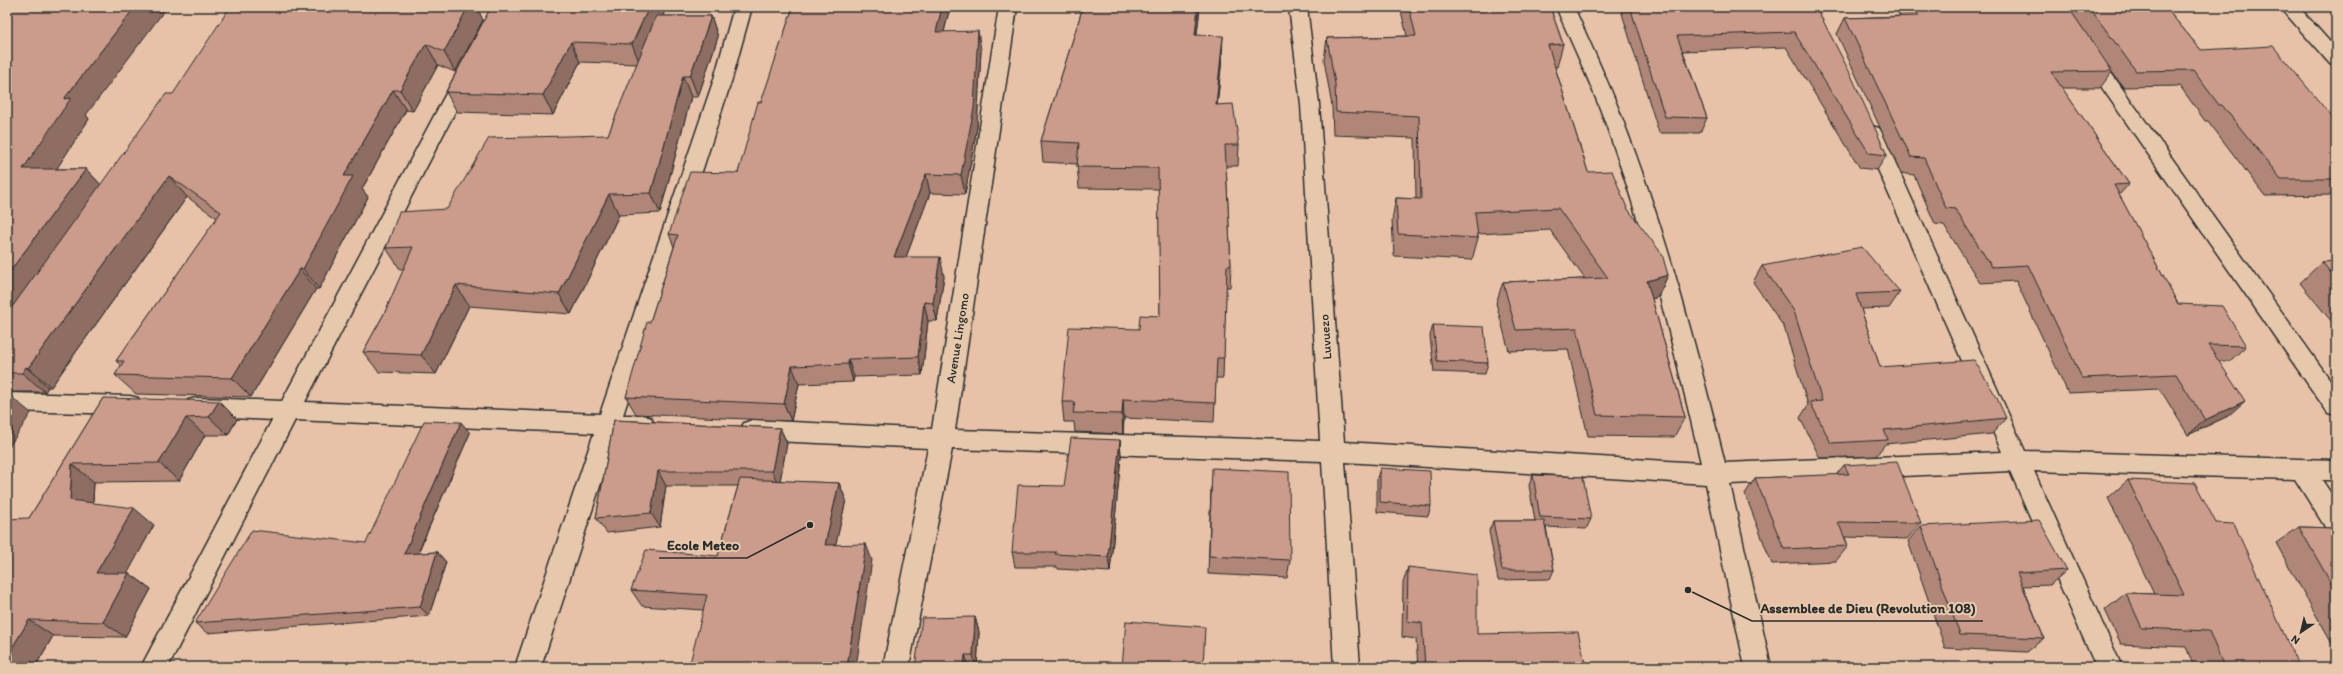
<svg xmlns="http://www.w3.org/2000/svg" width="2343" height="674" font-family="Itim,sans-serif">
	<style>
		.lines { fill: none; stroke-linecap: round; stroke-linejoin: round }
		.street-casing { stroke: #2b2b2b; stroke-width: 3 }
		.street { fill: #e6c9ad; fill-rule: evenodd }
		.wall { fill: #af8678; stroke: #2b2b2b }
		.shaded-wall { fill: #8e6d62; stroke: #2b2b2b }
		.building { fill: #cb9c8c; stroke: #2b2b2b }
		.labels { text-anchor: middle; stroke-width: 4; stroke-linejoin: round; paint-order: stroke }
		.street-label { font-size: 13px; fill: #2b2b2b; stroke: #e6c9ad }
		.leader { fill: none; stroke: #2b2b2b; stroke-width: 1.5 }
		.callout-dot { fill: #2b2b2b; stroke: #e6c9ad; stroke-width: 1.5 }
		.callout-label { font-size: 14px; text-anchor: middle; font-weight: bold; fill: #2b2b2b; stroke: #e6c9ad; stroke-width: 4; stroke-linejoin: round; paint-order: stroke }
	</style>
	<rect width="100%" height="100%" fill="#e7c2a9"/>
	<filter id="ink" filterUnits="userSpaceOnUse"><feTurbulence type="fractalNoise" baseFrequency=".025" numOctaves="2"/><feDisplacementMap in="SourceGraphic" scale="8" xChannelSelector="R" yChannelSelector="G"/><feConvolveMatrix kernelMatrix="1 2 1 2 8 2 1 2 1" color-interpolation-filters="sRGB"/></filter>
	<g filter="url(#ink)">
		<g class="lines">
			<g class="street-casing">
				<path id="street" d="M 734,7 L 752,7 L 732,79 L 623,415 L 643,415 L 651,418 L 655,425 L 651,432 L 643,435 L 617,434 L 541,667 L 515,667 L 594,433 L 295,420 L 168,667 L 141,667 L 272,420 L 196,416 L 188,414 L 185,407 L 188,400 L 196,398 L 282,401 L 458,71 L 465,69 L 472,71 L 474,75 L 305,402 L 600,414 L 714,79 Z
					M 999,7 L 1017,7 L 955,430 L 1320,441 L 1301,104 L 1289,7 L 1307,7 L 1319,104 L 1344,442 L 1701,463 C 1674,347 1645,231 1604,119 C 1590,81 1572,44 1556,7 L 1574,7 C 1590,44 1608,80 1622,118 C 1666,230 1696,347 1725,463 L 2002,452 L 1862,133 L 1865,128 L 1872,126 L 1879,128 L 1882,133 L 2025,451 L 2336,460 L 2336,480 L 2322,480 L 2336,501 L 2336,533 L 2327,530 L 2295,479 L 2034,471 L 2122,667 L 2096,667 L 2010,471 L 1730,484 L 1771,667 L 1745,667 L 1706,484 L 1345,462 L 1360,667 L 1334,667 L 1322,461 L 952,449 L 909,667 L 883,667 L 928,448 L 752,440 L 744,437 L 740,430 L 744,423 L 752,420 L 932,429 Z
					M 2046,7 L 2064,7 L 2336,388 L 2336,415 L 2328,413 Z
					M 2280,7 L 2299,7 L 2336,49 L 2336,66 L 2330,64 Z
					M 7,393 L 130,396 L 138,398 L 141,405 L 138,412 L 130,414 L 7,411 Z"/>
			</g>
			<use href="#street" class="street"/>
		</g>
		<path class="wall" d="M 7,7 L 89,119 L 56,169 L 86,169 L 101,185 L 173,94 L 483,20 L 455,72 L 438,65 L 413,111 L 406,110 L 362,189 L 368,197 L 319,289 L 316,289 L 251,397 L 136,394 L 115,375 L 121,366 L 116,361 L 217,218 L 187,197 L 51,387 L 48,387 L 45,392 L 7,392 Z
			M 491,7 L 662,16 L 711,16 L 718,37 L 698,97 L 691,97 L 660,213 L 619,215 L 571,314 L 469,306 L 436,374 L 379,372 L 363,352 L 385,312 L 404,269 L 400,269 L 386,248 L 447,209 L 608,135 L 637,64 L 580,62 L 553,115 L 457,112 L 446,92 Z
			M 793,7 L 950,7 L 944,32 L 981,50 L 977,127 L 965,194 L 930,193 L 906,257 L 944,276 L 937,321 L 928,321 L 922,375 L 854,377 L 853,382 L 799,384 L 791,421 L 636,414 L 626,397 L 674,247 L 669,234 L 738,173 Z
			M 1083,7 L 1200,7 L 1197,35 L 1222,58 L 1217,105 L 1239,145 L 1238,166 L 1226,166 L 1231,266 L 1230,287 L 1226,287 L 1223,378 L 1216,378 L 1214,422 L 1124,418 L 1123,434 L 1075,432 L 1074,422 L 1064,422 L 1062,402 L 1139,329 L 1160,316 L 1159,189 L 1079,188 L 1077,164 L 1043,162 L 1041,141 Z
			M 1400,7 L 1550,7 L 1563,44 L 1557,67 L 1555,67 L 1588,172 L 1627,208 L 1668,275 L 1658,297 L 1652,299 L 1685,417 L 1674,437 L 1588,436 L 1568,349 L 1509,351 L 1496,303 L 1503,282 L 1585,279 L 1550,230 L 1478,234 L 1478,238 L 1472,260 L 1394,256 L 1392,220 L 1396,198 L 1416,199 L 1415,138 L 1333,135 L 1332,106 L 1324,60 L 1327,38 L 1407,36 Z
			M 1620,7 L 1816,7 L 1887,155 L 1877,170 L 1860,168 L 1786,47 L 1683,51 L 1707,118 L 1700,133 L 1659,133 Z
			M 1894,7 L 2165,7 L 2201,50 L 2336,122 L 2336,195 L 2265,196 L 2208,121 L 2205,121 L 2180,86 L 2123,87 L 2112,72 L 2100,88 L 2062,88 L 2129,184 L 2119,195 L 2178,304 L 2246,346 L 2230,361 L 2219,361 L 2228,416 L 2188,435 L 2160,389 L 2068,393 L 2016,281 L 1980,283 L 1944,225 L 1935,224 L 1914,175 L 1901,173 L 1837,34 L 1845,18 L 1900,16 Z
			M 2336,261 L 2336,327 L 2300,283 L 2322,262 Z
			M 1762,266 L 1900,292 L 1889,308 L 1861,309 L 1880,367 L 2006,418 L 1992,434 L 1885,444 L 1876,456 L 1820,458 L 1800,418 L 1808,405 L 1784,327 L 1753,282 Z
			M 1433,325 L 1488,363 L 1485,374 L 1434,372 L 1430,336 Z
			M 103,398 L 237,419 L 228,435 L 205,435 L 179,481 L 94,482 L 93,503 L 154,525 L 127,573 L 129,573 L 151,589 L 125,637 L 53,636 L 35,667 L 7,667 L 29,518 Z
			M 614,420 L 780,428 L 787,443 L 780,481 L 839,483 L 846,500 L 835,545 L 872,560 L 703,610 L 642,606 L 631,590 L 718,556 L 738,486 L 666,486 L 660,527 L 607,533 L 596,518 Z
			M 470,433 L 418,553 L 437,552 L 446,562 L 429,616 L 207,633 L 195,623 L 366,543 Z
			M 1120,440 L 1121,456 L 1110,572 L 1058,569 L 1057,567 L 1015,567 L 1012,552 L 1064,486 Z
			M 1844,465 L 1921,523 L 1907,539 L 1845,537 L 1848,546 L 1836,561 L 1772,564 L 1745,494 L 1755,478 L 1836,475 Z
			M 1380,468 L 1431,506 L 1428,516 L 1377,512 L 1377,478 Z
			M 1533,475 L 1591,519 L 1586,529 L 1546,527 L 1554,570 L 1550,579 L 1498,580 L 1489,531 L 1493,521 L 1535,521 L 1529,485 Z
			M 2128,480 L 2216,523 L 2299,667 L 2194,667 L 2186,647 L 2121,644 L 2105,610 L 2126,593 L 2154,594 L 2108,498 Z
			M 1211,487 L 1290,560 L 1287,578 L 1208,574 Z
			M 1921,526 L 2067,570 L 2050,585 L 2023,586 L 2044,638 L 2027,652 L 1945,648 L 1908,541 Z
			M 2299,527 L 2336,528 L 2336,651 L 2276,543 Z
			M 1408,567 L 1477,634 L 1586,667 L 1418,667 L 1416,639 L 1402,637 L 1403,583 Z
			M 975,617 L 979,632 L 977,667 L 915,667 Z"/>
		<path class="shaded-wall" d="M 135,7 L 167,7 L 86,115 L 89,119 L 43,190 L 23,169 L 64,99 Z
			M 468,7 L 477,7 L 483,20 L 455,72 L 444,52 Z
			M 649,7 L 667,7 L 640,64 L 632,44 Z
			M 942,7 L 950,7 L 939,52 L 936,32 Z
			M 1198,7 L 1200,7 L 1194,57 L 1195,35 Z
			M 711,16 L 718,37 L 698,97 L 690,76 Z
			M 978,31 L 981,50 L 977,127 L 965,194 L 961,175 Z
			M 1223,36 L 1222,58 L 1215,126 L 1216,105 Z
			M 571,42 L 580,62 L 553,115 L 543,95 Z
			M 426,44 L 438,65 L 413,111 L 400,90 Z
			M 683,76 L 691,97 L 660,213 L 651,193 Z
			M 393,90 L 406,110 L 362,189 L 368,197 L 319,289 L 303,269 L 344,176 Z
			M 86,169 L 105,189 L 7,325 L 7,275 Z
			M 926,174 L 930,193 L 899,276 L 894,257 Z
			M 169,176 L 187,197 L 51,387 L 28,368 Z
			M 609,194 L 619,215 L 571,314 L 559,294 Z
			M 940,257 L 944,276 L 937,321 L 933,303 Z
			M 300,269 L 316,289 L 251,397 L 232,378 Z
			M 1668,275 L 1658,297 L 1637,303 L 1647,281 Z
			M 456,285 L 469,306 L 436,374 L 421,355 Z
			M 924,302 L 928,321 L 922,375 L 918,357 Z
			M 848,359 L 854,377 L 853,382 L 848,364 Z
			M 792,366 L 799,384 L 791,421 L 784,404 Z
			M 26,367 L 48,387 L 45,392 L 22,373 Z
			M 8,394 L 31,413 L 7,450 L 7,395 Z
			M 1123,399 L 1124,418 L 1123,434 L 1122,414 Z
			M 219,401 L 237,419 L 228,435 L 209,417 Z
			M 2245,401 L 2228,416 L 2188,435 L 2205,420 Z
			M 186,418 L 205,435 L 179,481 L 159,463 Z
			M 461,422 L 470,433 L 413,564 L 404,554 Z
			M 780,428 L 787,443 L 779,486 L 772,471 Z
			M 1120,440 L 1121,456 L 1110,572 L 1108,557 Z
			M 72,464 L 94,482 L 92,517 L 70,500 Z
			M 658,471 L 666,486 L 660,527 L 651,513 Z
			M 839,483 L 846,500 L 832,561 L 825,545 Z
			M 134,508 L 154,525 L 119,589 L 96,573 Z
			M 866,544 L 872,560 L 856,667 L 847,667 Z
			M 437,552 L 446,562 L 429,616 L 420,607 Z
			M 129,573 L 151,589 L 125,637 L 103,622 Z
			M 975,617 L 979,632 L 977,667 L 976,667 L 973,655 Z
			M 29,620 L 53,636 L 35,667 L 7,667 L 7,656 Z
			M 965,655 L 969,667 L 964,667 Z"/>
		<path class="building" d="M 7,7 L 135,7 L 64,99 L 71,98 L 23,169 L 86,169 L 7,275 Z
			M 230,7 L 468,7 L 444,52 L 426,44 L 400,90 L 393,90 L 344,176 L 353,176 L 303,269 L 300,269 L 232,378 L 115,375 L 124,361 L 116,361 L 221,212 L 169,176 L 28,368 L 26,367 L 22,373 L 7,373 L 7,314 L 166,94 L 173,94 Z
			M 491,7 L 649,7 L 632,44 L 571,42 L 543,95 L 446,92 Z
			M 793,7 L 942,7 L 936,32 L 978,31 L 974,108 L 961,175 L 926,174 L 894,257 L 940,257 L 933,303 L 924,302 L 918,357 L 848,359 L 848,364 L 792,366 L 784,404 L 626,397 L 647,322 L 650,322 L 678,235 L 669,234 L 690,172 L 738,173 L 758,102 L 761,102 Z
			M 1083,7 L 1198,7 L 1195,35 L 1223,36 L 1216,105 L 1233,104 L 1239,145 L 1225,145 L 1231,266 L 1227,266 L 1224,358 L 1217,358 L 1215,403 L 1123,399 L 1122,414 L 1073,413 L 1075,402 L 1062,402 L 1069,327 L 1139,329 L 1140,315 L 1160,316 L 1158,168 L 1077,167 L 1079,143 L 1041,141 Z
			M 1409,7 L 1550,7 L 1563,44 L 1548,45 L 1588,172 L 1612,171 L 1627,208 L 1662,254 L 1668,275 L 1647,281 L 1685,417 L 1597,415 L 1577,328 L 1516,330 L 1503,282 L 1608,278 L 1558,208 L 1475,212 L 1478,238 L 1398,234 L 1396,198 L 1421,199 L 1419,116 L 1336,112 L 1335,84 L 1327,38 L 1416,36 Z
			M 1630,7 L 1816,7 L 1850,73 L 1887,155 L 1869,153 L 1794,32 L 1677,36 L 1707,118 L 1665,117 Z
			M 1914,7 L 2068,7 L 2112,71 L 2051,72 L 2129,184 L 2114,185 L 2178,304 L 2222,306 L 2246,346 L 2208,345 L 2245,401 L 2205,420 L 2176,374 L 2082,378 L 2028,265 L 1992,267 L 1955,209 L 1946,208 L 1924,158 L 1911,157 L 1845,18 L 1919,16 Z
			M 2089,7 L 2165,7 L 2201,50 L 2273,46 L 2336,122 L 2336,179 L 2281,179 L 2222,105 L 2219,105 L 2193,70 L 2136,71 Z
			M 656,16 L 711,16 L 690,76 L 683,76 L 651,193 L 609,194 L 559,294 L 456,285 L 421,355 L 363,352 L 385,312 L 413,247 L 386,248 L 399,212 L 447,209 L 489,138 L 608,135 Z
			M 1862,247 L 1900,292 L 1856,294 L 1880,367 L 1974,360 L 1996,396 L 2006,418 L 1884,430 L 1888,440 L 1831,443 L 1810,402 L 1822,401 L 1794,311 L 1762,266 Z
			M 2336,261 L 2336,279 L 2322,262 Z
			M 1433,325 L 1484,327 L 1488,363 L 1437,361 Z
			M 103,398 L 219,401 L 209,417 L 186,418 L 159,463 L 72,464 L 70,500 L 134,508 L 96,573 L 129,573 L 103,622 L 29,620 L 7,656 L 7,519 L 29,518 Z
			M 614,420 L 780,428 L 772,471 L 658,471 L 651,513 L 596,518 Z
			M 424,421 L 461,422 L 404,554 L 437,552 L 420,607 L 195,623 L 252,530 L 366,543 Z
			M 1071,438 L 1120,440 L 1108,557 L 1055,554 L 1056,552 L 1012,552 L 1018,485 L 1064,486 Z
			M 1897,462 L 1921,523 L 1838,522 L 1848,546 L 1784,549 L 1755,478 L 1849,474 L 1844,465 Z
			M 1212,468 L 1289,472 L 1290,560 L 1209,556 Z
			M 1380,468 L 1430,471 L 1431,506 L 1380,502 Z
			M 1533,475 L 1583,477 L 1591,519 L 1540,517 Z
			M 740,479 L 839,483 L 825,545 L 866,544 L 847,667 L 689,667 L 707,595 L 631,590 L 646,550 L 718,556 Z
			M 2128,480 L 2195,483 L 2216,523 L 2234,524 L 2299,667 L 2224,667 L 2209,631 L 2142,628 L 2126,593 L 2184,595 Z
			M 2039,520 L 2067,570 L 2017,573 L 2044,638 L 1960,635 L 1921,526 Z
			M 1493,521 L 1544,521 L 1554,570 L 1502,570 Z
			M 2299,527 L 2336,528 L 2336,592 Z
			M 1408,567 L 1477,575 L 1477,634 L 1578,632 L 1586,667 L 1425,667 L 1422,623 L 1407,621 Z
			M 975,617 L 973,655 L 965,655 L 964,667 L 915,667 L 922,618 Z
			M 1126,621 L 1205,627 L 1203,667 L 1122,667 Z
			M 228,664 L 308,665 L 334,667 L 226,667 Z"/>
	</g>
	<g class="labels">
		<g class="street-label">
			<text transform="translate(1325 337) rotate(-94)" y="5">Luvuezo</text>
			<text transform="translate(957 338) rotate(-81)" y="5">Avenue Lingomo</text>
		</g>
	</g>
	<path class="leader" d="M810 525L747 558H659M1688 590L1752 621H1983"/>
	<g class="callout-dot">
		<circle cx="810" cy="525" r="4"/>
		<circle cx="1688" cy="590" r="4"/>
	</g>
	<g class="callout-label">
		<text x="703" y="550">Ecole Meteo</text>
		<text x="1868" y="613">Assemblee de Dieu (Revolution 108)</text>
	</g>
	<rect width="2343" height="674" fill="none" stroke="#e6c9ad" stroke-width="24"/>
	<rect x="12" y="12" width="2319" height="650" fill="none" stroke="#2b2b2b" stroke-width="1.5" filter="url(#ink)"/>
	<g transform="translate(2301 632) rotate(215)" stroke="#e6c9ad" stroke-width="3" paint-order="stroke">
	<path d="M0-3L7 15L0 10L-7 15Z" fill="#2b2b2b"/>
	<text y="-6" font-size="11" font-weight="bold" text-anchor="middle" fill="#2b2b2b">N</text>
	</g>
</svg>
